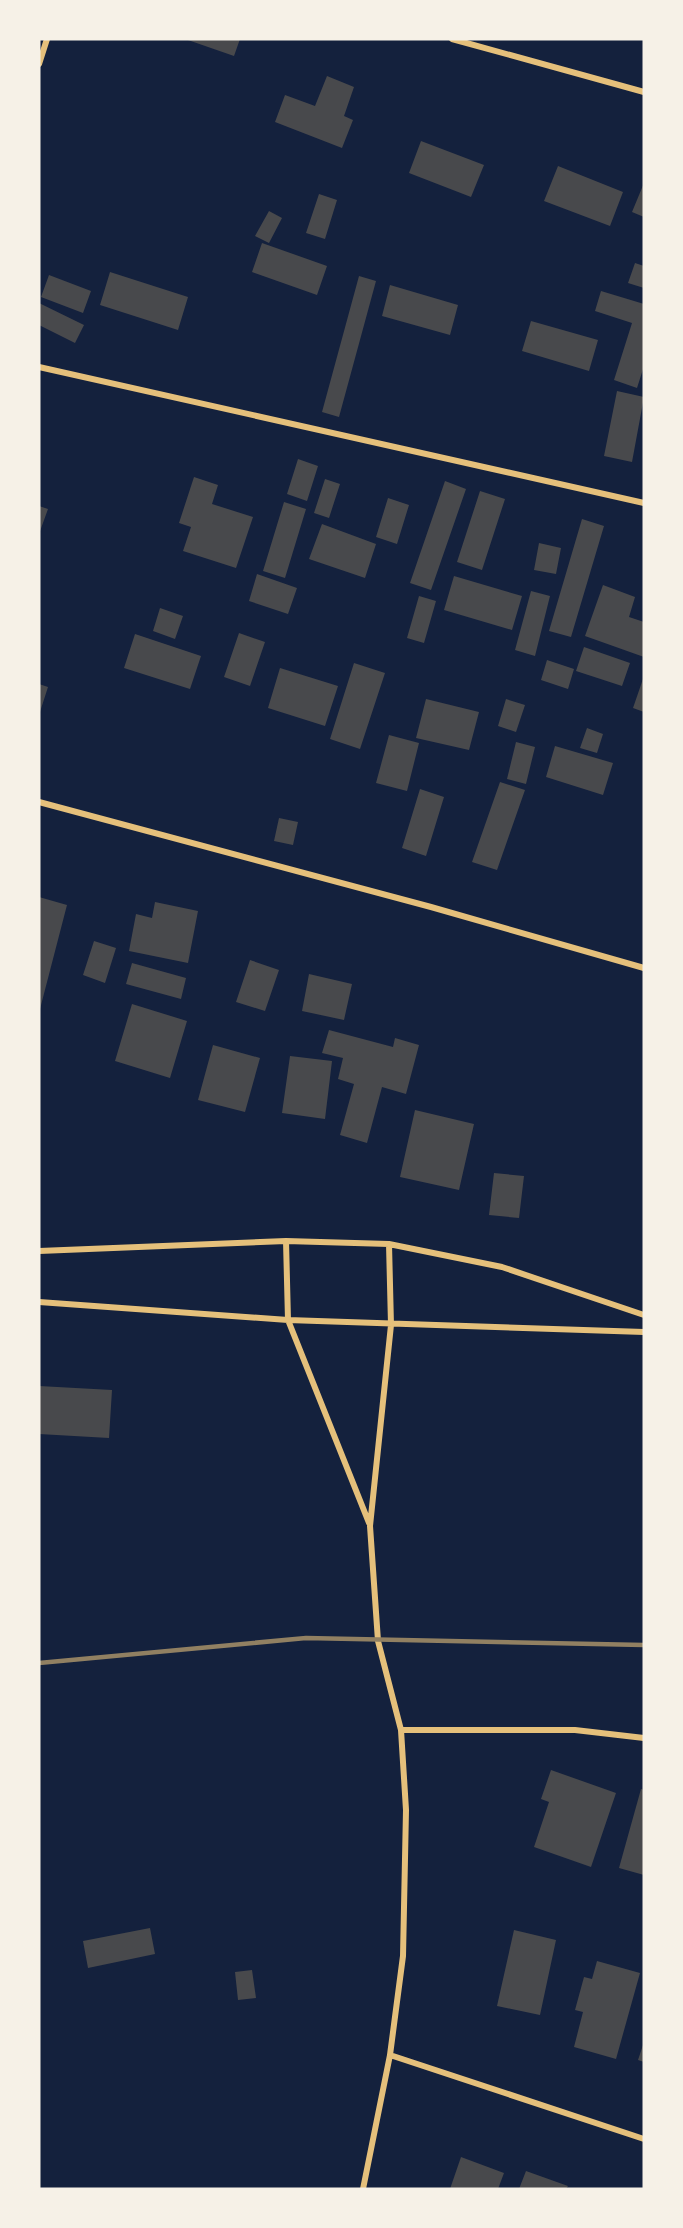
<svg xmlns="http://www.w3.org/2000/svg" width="683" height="2228" font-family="Quicksand,sans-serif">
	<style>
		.building { fill: #48494c }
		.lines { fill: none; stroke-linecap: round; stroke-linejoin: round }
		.minor { stroke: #e5c07b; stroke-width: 6 }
		.rail { stroke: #918062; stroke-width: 4.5 }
	</style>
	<rect width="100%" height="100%" fill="#14213d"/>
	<path class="building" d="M 185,39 L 240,39 L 234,56 Z
		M 327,76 L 354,87 L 344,116 L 353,120 L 342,148 L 275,122 L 285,95 L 315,106 Z
		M 421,141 L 484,165 L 471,197 L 409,173 Z
		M 558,166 L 623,192 L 610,226 L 544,201 Z
		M 644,183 L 644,217 L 632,212 Z
		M 319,194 L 337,200 L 325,239 L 306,233 Z
		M 269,211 L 282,218 L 269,243 L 255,236 Z
		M 262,243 L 327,266 L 317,295 L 252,272 Z
		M 635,263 L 644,266 L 644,288 L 628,283 Z
		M 110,272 L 188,297 L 178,330 L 100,305 Z
		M 49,275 L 91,291 L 83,313 L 41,297 Z
		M 359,276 L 376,281 L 339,417 L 322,412 Z
		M 390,285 L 458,305 L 450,335 L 382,316 Z
		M 601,291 L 644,304 L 644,366 L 637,388 L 614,380 L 632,323 L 595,311 Z
		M 39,303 L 84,325 L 75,343 L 39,325 Z
		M 531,321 L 598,340 L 589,371 L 522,351 Z
		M 617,391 L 644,397 L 632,462 L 604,456 Z
		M 298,459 L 318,466 L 307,501 L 287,494 Z
		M 194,477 L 218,485 L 212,504 L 253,517 L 236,568 L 183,551 L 191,527 L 179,523 Z
		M 325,479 L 340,484 L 329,518 L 314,513 Z
		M 445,481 L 466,489 L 431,590 L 410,583 Z
		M 480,491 L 505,499 L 482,570 L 457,562 Z
		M 388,498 L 409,505 L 397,544 L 376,537 Z
		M 284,502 L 306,509 L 285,578 L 263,571 Z
		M 39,506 L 48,509 L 39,534 Z
		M 582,519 L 604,526 L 571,637 L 549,631 Z
		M 322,524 L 376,544 L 365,578 L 309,559 Z
		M 539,543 L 561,548 L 556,574 L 534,570 Z
		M 257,574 L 297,588 L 288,614 L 249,601 Z
		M 454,576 L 522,596 L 512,630 L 444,610 Z
		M 603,585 L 635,597 L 629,617 L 644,622 L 644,657 L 585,636 Z
		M 531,591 L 550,596 L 535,656 L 515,650 Z
		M 419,596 L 436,601 L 424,643 L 407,638 Z
		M 160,608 L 183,616 L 175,639 L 153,631 Z
		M 239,633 L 265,642 L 250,686 L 224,677 Z
		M 135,634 L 201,656 L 190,689 L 124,668 Z
		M 584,647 L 630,663 L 622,686 L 576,671 Z
		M 547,660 L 574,669 L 568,689 L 541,680 Z
		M 354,663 L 385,673 L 360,749 L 330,739 Z
		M 280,668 L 338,686 L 325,726 L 268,708 Z
		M 644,676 L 644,712 L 633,708 Z
		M 39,684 L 48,687 L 39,715 Z
		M 426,699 L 479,712 L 469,750 L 416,738 Z
		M 506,699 L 525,705 L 516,732 L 498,726 Z
		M 587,728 L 603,734 L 597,753 L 580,748 Z
		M 389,735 L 419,743 L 407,791 L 376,783 Z
		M 516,742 L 535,747 L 526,784 L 507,779 Z
		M 555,746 L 613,763 L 603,795 L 546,777 Z
		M 500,782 L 525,790 L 497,870 L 472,862 Z
		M 420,789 L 444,797 L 426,856 L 402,848 Z
		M 279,818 L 298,822 L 293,845 L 274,841 Z
		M 39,897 L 67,905 L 40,1009 L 39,1009 Z
		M 155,902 L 198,911 L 188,963 L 129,951 L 136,914 L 152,918 Z
		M 94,941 L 116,948 L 105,983 L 83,975 Z
		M 250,960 L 279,970 L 265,1011 L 236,1002 Z
		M 132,963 L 186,978 L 181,999 L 126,984 Z
		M 309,974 L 352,984 L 344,1020 L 302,1011 Z
		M 132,1004 L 187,1021 L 170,1078 L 115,1061 Z
		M 329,1030 L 393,1047 L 395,1038 L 419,1045 L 406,1094 L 382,1087 L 367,1143 L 340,1135 L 354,1084 L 338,1079 L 343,1058 L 322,1053 Z
		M 213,1045 L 260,1058 L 245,1112 L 198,1100 Z
		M 290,1056 L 332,1061 L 325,1119 L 282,1113 Z
		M 415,1110 L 474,1124 L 459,1190 L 400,1177 Z
		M 494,1173 L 524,1176 L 519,1218 L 489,1215 Z
		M 39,1386 L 112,1390 L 109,1438 L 39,1434 Z
		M 551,1770 L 616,1793 L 591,1867 L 534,1847 L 549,1802 L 541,1799 Z
		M 641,1789 L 644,1790 L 644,1875 L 619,1868 Z
		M 150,1928 L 155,1954 L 88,1968 L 83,1941 Z
		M 514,1930 L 556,1940 L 540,2015 L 497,2006 Z
		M 597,1961 L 640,1973 L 616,2059 L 574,2047 L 583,2012 L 575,2010 L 584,1977 L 592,1979 Z
		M 252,1970 L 256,1998 L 238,2000 L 235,1972 Z
		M 644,2042 L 644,2062 L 638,2060 Z
		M 461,2157 L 504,2173 L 498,2189 L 450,2189 Z
		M 526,2171 L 568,2186 L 566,2189 L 519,2189 Z"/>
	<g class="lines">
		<path class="minor" d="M 452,39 L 644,92
			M 39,64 L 47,39
			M 39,367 L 644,503
			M 39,802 L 431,907 L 644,968
			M 286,1241 L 288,1320 L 369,1523
			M 39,1251 L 286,1241 L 389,1244 L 502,1267 L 644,1315
			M 39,1302 L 288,1320 L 644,1332
			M 401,1730 L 575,1730 L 644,1738
			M 390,2055 L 644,2139
			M 363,2189 L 390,2055 L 403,1956 L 406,1810 L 401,1730 L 378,1641 L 370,1526 L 391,1325 L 389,1244"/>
		<path class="rail" d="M 39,1663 L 306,1638 L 644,1645"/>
	</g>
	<rect width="683" height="2228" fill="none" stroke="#f6f1e7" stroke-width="81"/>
</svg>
